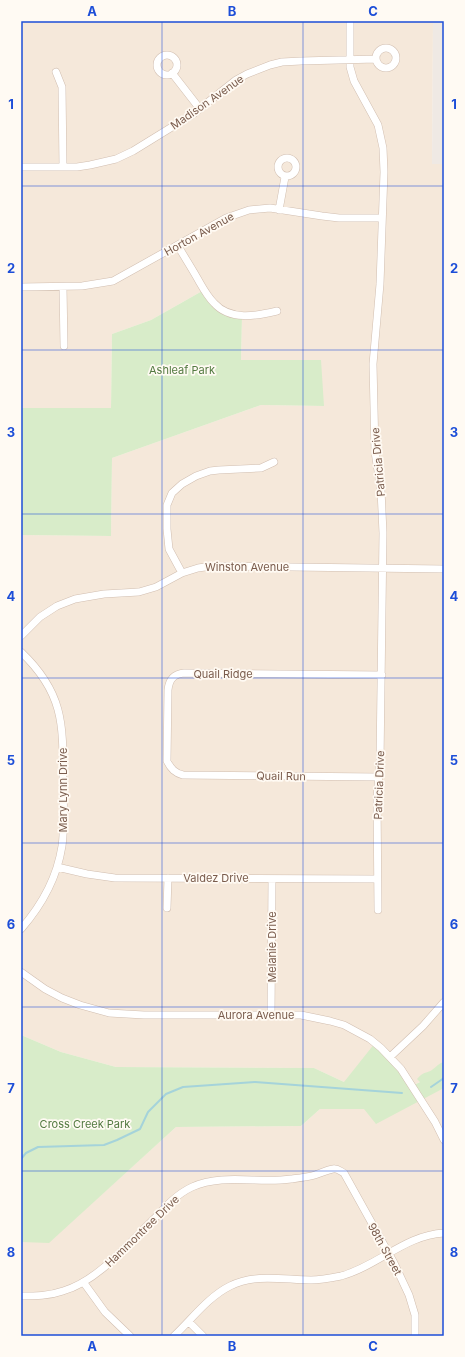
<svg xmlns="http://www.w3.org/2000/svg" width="465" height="1357" font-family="Inter,sans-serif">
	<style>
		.residential { fill: #f5e8da }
		.industrial { fill: #efe9e4 }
		.green { fill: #d8ecc9 }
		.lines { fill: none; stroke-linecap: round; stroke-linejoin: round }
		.stream { stroke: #a5d3da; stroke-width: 2 }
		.street-casing { stroke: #d1beb0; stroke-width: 8 }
		.street { stroke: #fff; stroke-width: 7 }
		.grid { fill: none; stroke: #1d4ed8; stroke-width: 1; stroke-opacity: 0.55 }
		.labels { text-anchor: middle; stroke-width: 3.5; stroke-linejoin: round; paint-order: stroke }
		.street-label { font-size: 11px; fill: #7a5c4d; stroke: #fffaf3 }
		.park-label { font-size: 11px; fill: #537a41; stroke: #fffaf3 }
		.neatline { fill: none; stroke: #1d4ed8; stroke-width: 1.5 }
		.grid-label { font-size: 13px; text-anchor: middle; font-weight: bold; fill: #1d4ed8 }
	</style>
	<rect width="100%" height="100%" fill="#fdf6ec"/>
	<path class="residential" d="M 21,21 L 433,21 L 432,164 L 444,164 L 444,1069 L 412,1086 L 344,1082 L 314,1068 L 116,1067 L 61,1052 L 21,1035 L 21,535 L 111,536 L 112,458 L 261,405 L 323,406 L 241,360 L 242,316 L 229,313 L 204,290 L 151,320 L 112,334 L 111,408 L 21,408 Z
		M 444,1088 L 444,1336 L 21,1336 L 21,1242 L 49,1242 L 176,1127 L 301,1126 L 320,1109 L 364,1109 Z"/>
	<path class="industrial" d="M 433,21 L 444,21 L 444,164 L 432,164 Z"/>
	<path class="green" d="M 204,290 L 215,305 L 242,316 L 241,360 L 321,360 L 324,406 L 261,405 L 112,458 L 111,536 L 21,535 L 21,408 L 111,408 L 112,334 L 151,320 Z
		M 21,1035 L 61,1052 L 116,1067 L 314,1068 L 344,1082 L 375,1043 L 412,1086 L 420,1082 L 417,1079 C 424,1071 425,1074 432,1070 C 436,1067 439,1063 444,1062 L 444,1088 L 376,1124 L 364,1109 L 320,1109 L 301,1126 L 176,1127 L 49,1243 L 21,1242 Z"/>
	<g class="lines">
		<path class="stream" d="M 431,1087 L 444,1078
			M 21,1159 L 26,1153 L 38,1147 L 104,1145 L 117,1140 L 140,1129 L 148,1112 L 166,1094 L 183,1087 L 255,1082 L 402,1093"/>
		<g class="street-casing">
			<path id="street" d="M 350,21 L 350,67 L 354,81 L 378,125 L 383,148 L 384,172 L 380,284 L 373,364 L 375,452 L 381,490 L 383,533 L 380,762 L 377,798 L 378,910
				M376 58a10 10 0 1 1 20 0a10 10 0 1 1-20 0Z
				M157 65a10 10 0 1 1 20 0a10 10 0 1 1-20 0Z
				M 56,72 L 62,87 L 63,167
				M 172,73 L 200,109
				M278 167a9 9 0 1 1 18 0a9 9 0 1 1-18 0Z
				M 21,167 L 77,167 L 90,165 L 116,159 L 133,151 L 193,114 L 236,80 L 247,74 L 270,65 L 282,62 L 301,61 L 376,59
				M 279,210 L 285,177
				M 178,246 C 185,258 193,270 200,283 C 204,290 208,297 214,303 C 230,321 256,316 277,311
				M 21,287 L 82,286 L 113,281 L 226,218 L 249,210 L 270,208 L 322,216 L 339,218 L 382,218
				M 63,287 L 64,346
				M 182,573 L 169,549 L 167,529 L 167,505 L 172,493 L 182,484 L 196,476 L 210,471 L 219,470 L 261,468 L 274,462
				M 21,636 L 40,617 L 57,606 L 75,599 L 104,594 L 139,592 L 156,587 L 182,573 L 198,568 L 212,566 L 444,569
				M 21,652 C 65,694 63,726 63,782 C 63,803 65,825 62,846 C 57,878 42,905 21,929
				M 379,777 L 183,775 C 175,773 171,769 167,761 L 168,690 C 169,679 174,674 184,673 L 382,675
				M 57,867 L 87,874 L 115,878 L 377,879
				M 167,908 L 168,878
				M 21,972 L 45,989 L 62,998 L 80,1005 L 109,1013 L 144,1015 L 301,1015 L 330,1021 L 344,1025 L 370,1039 L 381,1048 L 401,1069 L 435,1122 L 444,1140
				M 271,1016 L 272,879
				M 390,1057 L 423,1026 L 444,1002
				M 84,1283 L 105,1312 L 130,1336
				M 21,1296 C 35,1296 49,1296 63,1291 C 98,1281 129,1243 155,1218 C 166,1206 177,1194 192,1187 C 223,1173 259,1184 291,1179 C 299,1178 308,1177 315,1175 C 321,1173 327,1170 333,1169 C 337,1168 340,1171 344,1173 L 394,1263 L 409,1295 L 415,1315 L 415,1336
				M 189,1322 L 203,1336
				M 174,1336 C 192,1319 208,1297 230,1286 C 255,1273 285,1280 311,1280 C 321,1280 331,1278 341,1276 C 378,1266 405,1235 444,1233"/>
		</g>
		<use href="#street" class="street"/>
	</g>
	<path class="grid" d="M 162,21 L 162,1336M 303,21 L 303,1336M 21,186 L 444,186M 21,350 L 444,350M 21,514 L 444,514M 21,678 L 444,678M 21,843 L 444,843M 21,1007 L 444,1007M 21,1171 L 444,1171"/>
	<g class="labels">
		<g class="street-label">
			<text transform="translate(207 102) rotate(-35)" y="4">Madison Avenue</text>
			<text transform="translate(199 234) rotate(-29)" y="4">Horton Avenue</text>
			<text transform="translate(378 462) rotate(-95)" y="4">Patricia Drive</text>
			<text x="247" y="571">Winston Avenue</text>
			<text x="223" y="678">Quail Ridge</text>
			<text transform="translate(281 776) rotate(1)" y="4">Quail Run</text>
			<text transform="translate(379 785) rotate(-88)" y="4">Patricia Drive</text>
			<text transform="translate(63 790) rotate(-90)" y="4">Mary Lynn Drive</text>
			<text x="216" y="882">Valdez Drive</text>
			<text transform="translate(272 947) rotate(-90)" y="4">Melanie Drive</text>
			<text x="256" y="1019">Aurora Avenue</text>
			<text transform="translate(142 1231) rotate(-44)" y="4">Hammontree Drive</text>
			<text transform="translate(385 1249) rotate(61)" y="4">98th Street</text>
		</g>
		<g class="park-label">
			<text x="182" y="374">Ashleaf Park</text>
			<text x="85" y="1128">Cross Creek Park</text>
		</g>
	</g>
	<rect width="465" height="1357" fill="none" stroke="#fffaf3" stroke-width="44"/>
	<rect x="22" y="22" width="421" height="1313" class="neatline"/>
	<g class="grid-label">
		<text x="92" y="16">A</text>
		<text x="232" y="16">B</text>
		<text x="373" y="16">C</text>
		<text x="11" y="109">1</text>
		<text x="454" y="109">1</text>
		<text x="11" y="273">2</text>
		<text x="454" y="273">2</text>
		<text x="11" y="437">3</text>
		<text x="454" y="437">3</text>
		<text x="11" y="601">4</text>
		<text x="454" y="601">4</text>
		<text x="11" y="765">5</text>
		<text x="454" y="765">5</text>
		<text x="11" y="929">6</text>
		<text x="454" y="929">6</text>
		<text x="11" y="1093">7</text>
		<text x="454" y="1093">7</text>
		<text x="11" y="1257">8</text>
		<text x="454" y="1257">8</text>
		<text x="92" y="1351">A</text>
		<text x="232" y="1351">B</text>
		<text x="373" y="1351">C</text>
	</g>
</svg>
